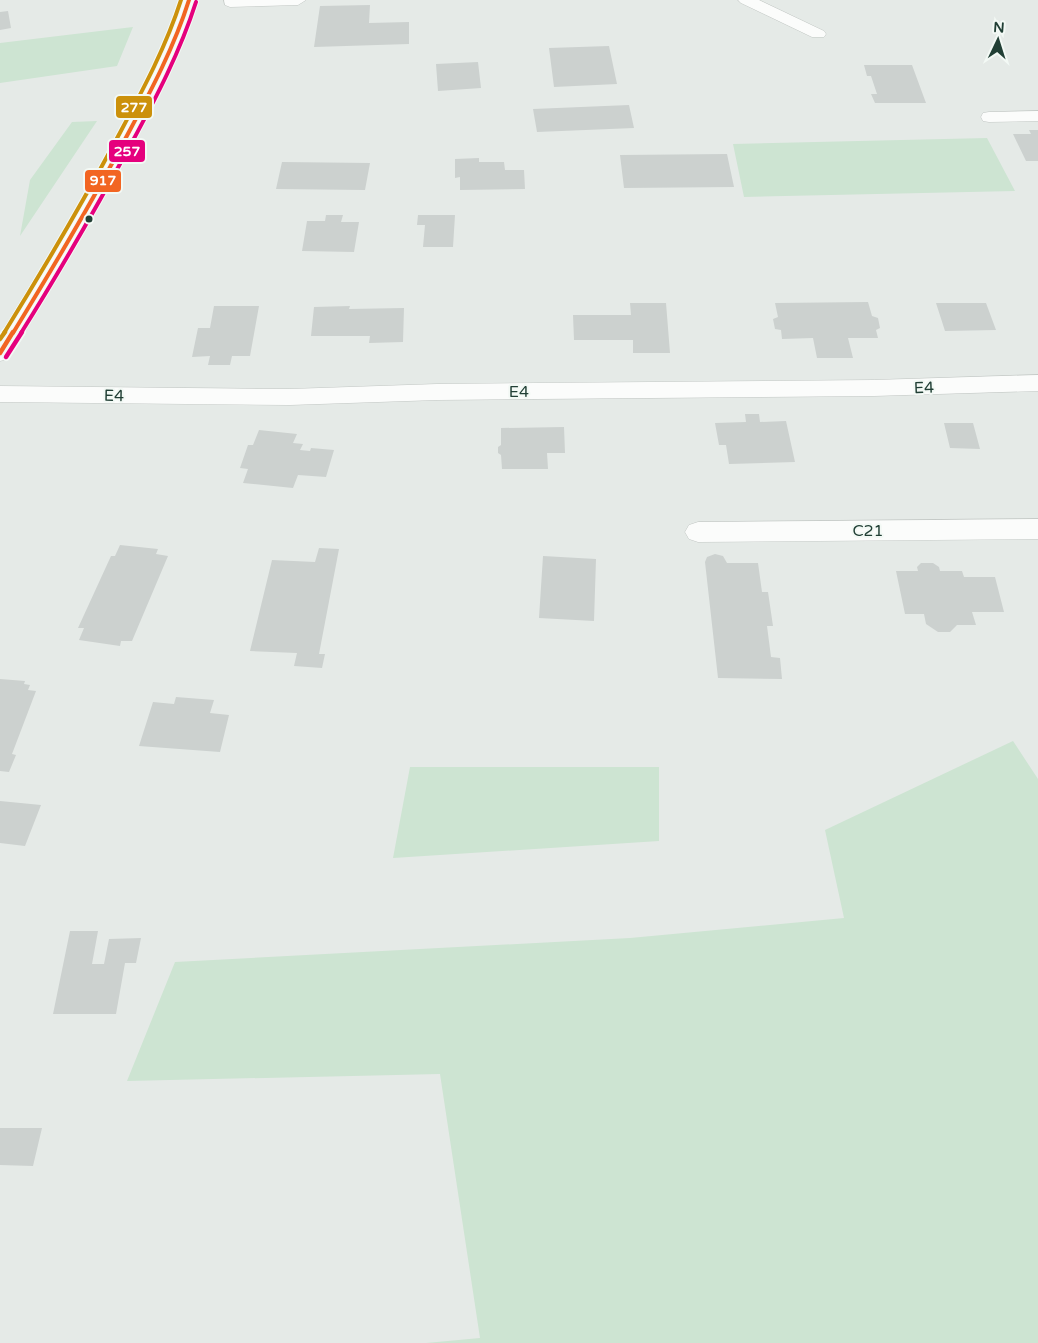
<svg xmlns="http://www.w3.org/2000/svg" width="1038" height="1343" font-family="'Varela Round',sans-serif">
	<style>
		.green { fill: #cde4d2 }
		.building { fill: #ccd1cf }
		.lines { fill: none; stroke-linecap: round; stroke-linejoin: round }
		.service-casing { stroke: #c2c7c4; stroke-width: 1 }
		.minor-casing { stroke: #c2c7c4; stroke-width: 1 }
		.secondary-casing { stroke: #c0c8c4; stroke-width: 1 }
		.service { fill: #fbfcfb; fill-rule: evenodd }
		.minor { fill: #fbfcfb; fill-rule: evenodd }
		.secondary { fill: #fbfcfb; fill-rule: evenodd }
		.bus-1-far1-casing { stroke: #f3f9f5; stroke-width: 6 }
		.bus-1-casing { stroke: #f3f9f5; stroke-width: 8 }
		.bus-2-far1-casing { stroke: #f3f9f5; stroke-width: 6 }
		.bus-2-casing { stroke: #f3f9f5; stroke-width: 8 }
		.bus-3-far1-casing { stroke: #f3f9f5; stroke-width: 6 }
		.bus-3-casing { stroke: #f3f9f5; stroke-width: 8 }
		.bus-1-far1 { stroke: #f26522; stroke-width: 4 }
		.bus-1 { stroke: #f26522; stroke-width: 4.5 }
		.bus-2-far1 { stroke: #e5007d; stroke-width: 4 }
		.bus-2 { stroke: #e5007d; stroke-width: 4.5 }
		.bus-3-far1 { stroke: #cc910b; stroke-width: 4 }
		.bus-3 { stroke: #cc910b; stroke-width: 4.5 }
		.bus-dot { fill: #213f35; stroke: #f3f9f5; stroke-width: 2 }
		.labels { text-anchor: middle; stroke-width: 4; stroke-linejoin: round; paint-order: stroke }
		.street-label { font-size: 16px; fill: #213f35; stroke: #f3f9f5 }
		.line-badge { stroke: #f3f9f5; stroke-width: 2 }
		.badge-label { font-size: 14px; text-anchor: middle; font-weight: bold; fill: #fff }
	</style>
	<rect width="100%" height="100%" fill="#e5eae7"/>
	<path class="green" d="M 133,27 L 117,66 L 0,83 L 0,43 Z
		M 97,121 L 20,236 L 30,180 L 72,122 Z
		M 987,138 L 1015,191 L 744,197 L 733,144 Z
		M 1013,741 L 1038,779 L 1038,1343 L 426,1343 L 480,1338 L 440,1074 L 127,1081 L 175,962 L 630,938 L 844,918 L 825,830 Z
		M 410,767 L 659,767 L 659,841 L 393,858 Z"/>
	<path class="building" d="M 370,5 L 369,23 L 409,22 L 409,44 L 314,47 L 320,6 Z
		M 8,11 L 11,28 L 0,30 L 0,12 Z
		M 609,46 L 617,84 L 554,87 L 549,48 Z
		M 478,62 L 481,88 L 438,91 L 436,64 Z
		M 864,65 L 912,65 L 926,103 L 875,103 L 871,94 L 877,94 L 871,76 L 867,76 Z
		M 629,105 L 634,128 L 537,132 L 533,109 Z
		M 1029,130 L 1038,130 L 1038,161 L 1026,161 L 1013,134 L 1031,134 Z
		M 727,154 L 734,187 L 624,188 L 620,155 Z
		M 479,158 L 479,162 L 504,162 L 505,170 L 524,170 L 525,189 L 460,190 L 460,177 L 455,178 L 455,159 Z
		M 282,162 L 370,163 L 365,190 L 276,189 Z
		M 326,215 L 343,215 L 341,222 L 359,222 L 354,252 L 302,251 L 307,221 L 325,221 Z
		M 418,215 L 455,215 L 453,247 L 423,247 L 425,225 L 417,225 Z
		M 868,302 L 872,316 L 878,318 L 880,328 L 876,330 L 878,338 L 848,338 L 853,358 L 817,358 L 813,338 L 782,339 L 781,330 L 775,329 L 773,319 L 778,317 L 775,303 Z
		M 630,303 L 666,303 L 670,353 L 633,353 L 633,340 L 574,340 L 573,315 L 631,315 Z
		M 936,303 L 986,303 L 996,330 L 945,331 Z
		M 214,306 L 259,306 L 250,356 L 232,356 L 230,365 L 208,365 L 210,356 L 192,357 L 198,328 L 210,328 Z
		M 350,306 L 349,309 L 404,308 L 403,342 L 369,343 L 370,336 L 311,336 L 314,307 Z
		M 745,414 L 759,414 L 760,422 L 786,421 L 795,462 L 729,464 L 726,445 L 719,445 L 715,423 L 746,422 Z
		M 944,423 L 973,423 L 980,449 L 950,448 Z
		M 564,427 L 565,453 L 547,453 L 548,469 L 502,469 L 501,455 L 498,453 L 498,447 L 501,445 L 501,428 Z
		M 259,430 L 297,434 L 293,443 L 303,444 L 300,450 L 310,451 L 311,448 L 334,450 L 326,477 L 298,475 L 293,488 L 243,483 L 248,469 L 240,468 L 248,445 L 253,445 Z
		M 120,545 L 158,549 L 156,554 L 168,556 L 132,641 L 121,641 L 120,646 L 79,640 L 84,628 L 78,628 L 111,556 L 115,556 Z
		M 319,548 L 339,549 L 319,654 L 325,654 L 322,668 L 294,666 L 297,653 L 250,651 L 272,560 L 315,562 Z
		M 715,554 L 723,556 L 727,563 L 758,563 L 762,592 L 768,592 L 773,626 L 767,626 L 771,657 L 780,658 L 782,679 L 718,678 L 705,562 L 707,557 Z
		M 543,556 L 596,559 L 594,621 L 539,618 Z
		M 921,563 L 933,563 L 939,567 L 940,571 L 962,571 L 964,577 L 995,577 L 1004,612 L 972,612 L 976,625 L 957,625 L 950,632 L 938,632 L 926,624 L 924,614 L 905,614 L 896,571 L 918,571 L 917,567 Z
		M 0,679 L 25,681 L 24,684 L 30,685 L 28,690 L 36,691 L 12,754 L 16,755 L 9,772 L 0,771 Z
		M 176,697 L 214,700 L 210,713 L 229,715 L 220,752 L 139,746 L 153,702 L 174,704 Z
		M 0,801 L 41,805 L 25,846 L 0,843 Z
		M 70,931 L 98,931 L 92,964 L 104,964 L 109,939 L 141,938 L 136,963 L 125,963 L 116,1014 L 53,1014 Z
		M 0,1128 L 42,1128 L 33,1166 L 0,1165 Z"/>
	<g class="lines">
		<g class="service-casing">
			<path id="service" d="M 224,0 L 306,0 L 298,5 L 230,7 L 225,5 Z
				M 738,0 L 759,0 L 824,31 L 826,34 L 824,37 L 812,37 L 741,3 Z
				M 1038,111 L 1038,121 L 989,122 L 983,121 L 981,117 L 983,113 L 989,112 Z"/>
		</g>
		<g class="minor-casing">
			<path id="minor" d="M 1038,375 L 1038,391 L 874,396 L 437,400 L 290,405 L 0,402 L 0,386 L 290,389 L 437,384 L 874,380 Z
				M 1038,519 L 1038,539 L 698,542 L 689,539 L 685,532 L 689,525 L 698,522 Z"/>
		</g>
		<g class="secondary-casing">
			<path id="secondary" d="M 181,0 L 197,0 C 184,48 160,91 137,135 C 97,211 53,285 8,359 L 0,361 L 0,335 L 75,212 L 140,95 L 163,49 Z"/>
		</g>
		<use href="#service" class="service"/>
		<use href="#minor" class="minor"/>
		<use href="#secondary" class="secondary"/>
		<g class="bus-1-far1-casing">
			<path id="bus-1-far1" d="M 13,333 C 51,271 88,209 122,145 C 147,98 173,51 189,0"/>
		</g>
		<g class="bus-1-casing">
			<path id="bus-1" d="M 0,353 L 13,332"/>
		</g>
		<g class="bus-2-far1-casing">
			<path id="bus-2-far1" d="M 21,333 C 60,271 96,208 131,144 C 156,98 180,52 196,2"/>
		</g>
		<g class="bus-2-casing">
			<path id="bus-2" d="M 6,357 L 22,332"/>
		</g>
		<g class="bus-3-far1-casing">
			<path id="bus-3-far1" d="M 4,333 C 43,270 80,207 115,142 C 140,95 165,50 181,0"/>
		</g>
		<g class="bus-3-casing">
			<path id="bus-3" d="M 0,339 L 5,332"/>
		</g>
		<use href="#bus-1-far1" class="bus-1-far1"/>
		<use href="#bus-1" class="bus-1"/>
		<use href="#bus-2-far1" class="bus-2-far1"/>
		<use href="#bus-2" class="bus-2"/>
		<use href="#bus-3-far1" class="bus-3-far1"/>
		<use href="#bus-3" class="bus-3"/>
	</g>
	<circle class="bus-dot" cx="89" cy="219" r="4.5"/>
	<g class="labels">
		<g class="street-label">
			<text transform="translate(924 387) rotate(-2)" y="6">E4</text>
			<text x="519" y="397">E4</text>
			<text transform="translate(114 395) rotate(1)" y="6">E4</text>
			<text x="868" y="536">C21</text>
		</g>
	</g>
	<g class="line-badge">
		<rect x="115" y="95" width="38" height="24" rx="5" fill="#cc910b"/>
		<rect x="108" y="139" width="38" height="24" rx="5" fill="#e5007d"/>
		<rect x="84" y="169" width="38" height="24" rx="5" fill="#f26522"/>
	</g>
	<g class="badge-label">
		<text x="134" y="112">277</text>
		<text x="127" y="156">257</text>
		<text x="103" y="185">917</text>
	</g>
	<g transform="translate(998 40) rotate(4)" stroke="#f3f9f5" stroke-width="4" paint-order="stroke">
	<path d="M0-4L9 19L0 12L-9 19Z" fill="#213f35"/>
	<text y="-8" font-size="14" font-weight="bold" text-anchor="middle" fill="#213f35">N</text>
	</g>
</svg>
